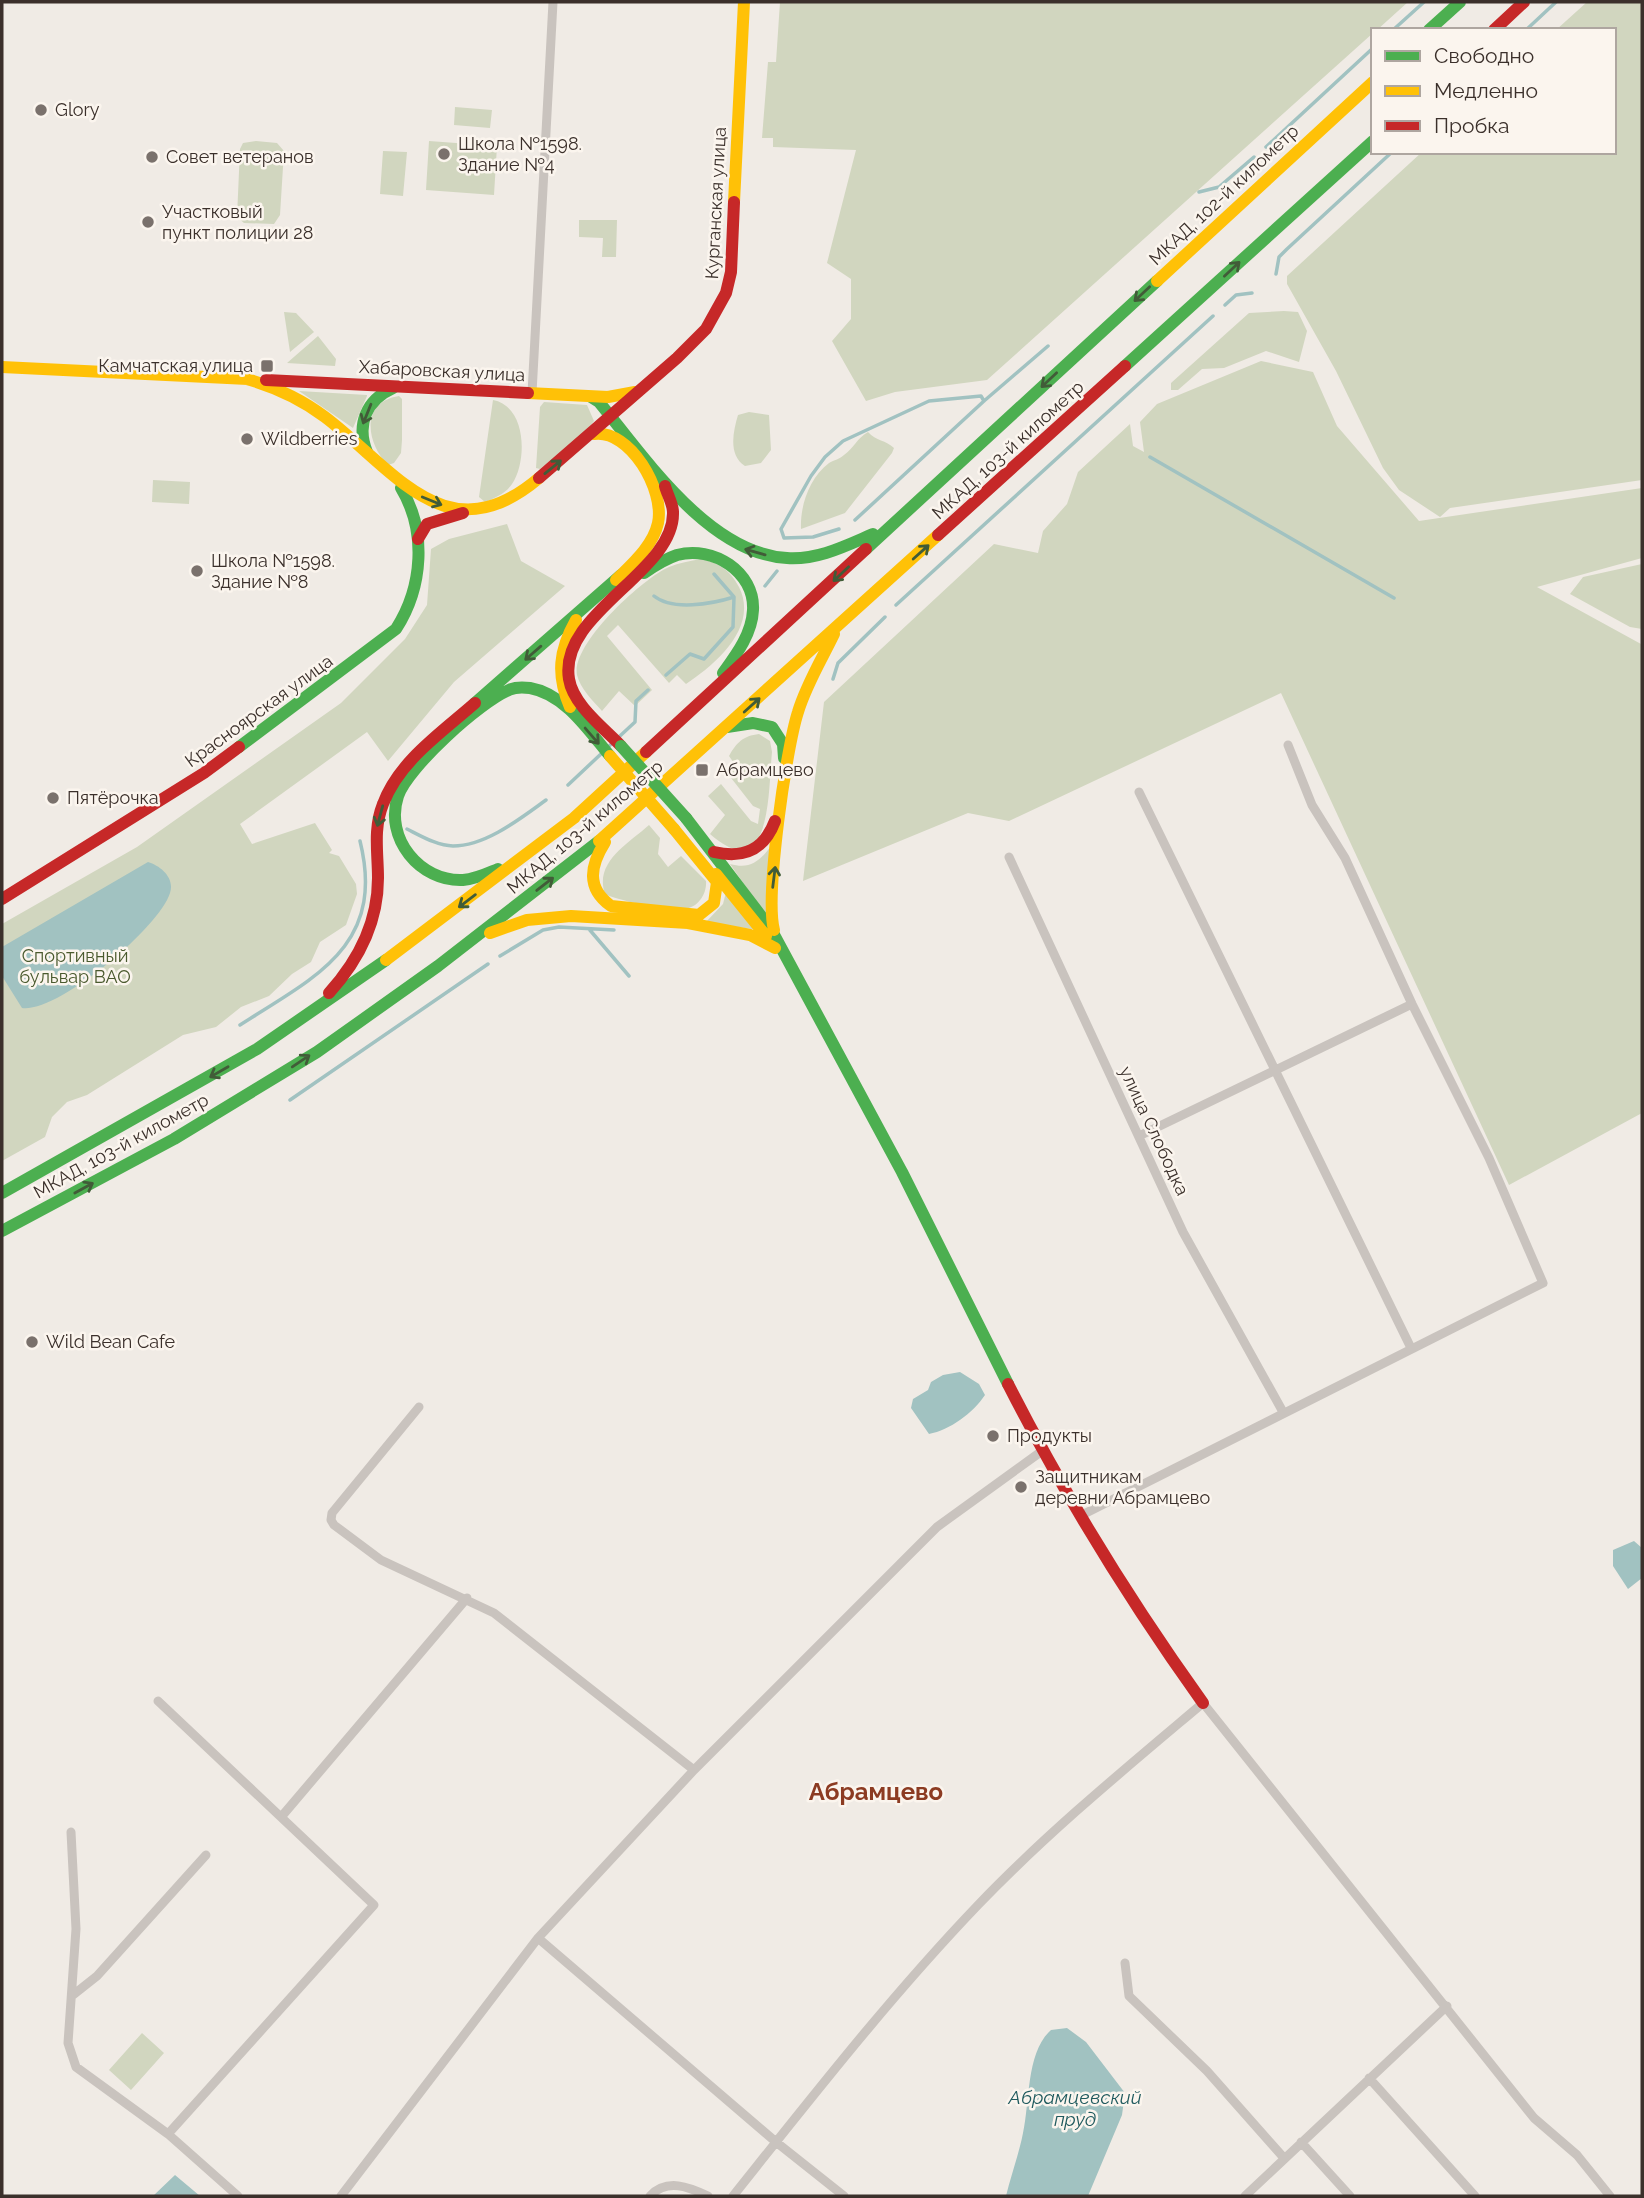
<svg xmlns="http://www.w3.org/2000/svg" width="1644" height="2198" font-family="Raleway,sans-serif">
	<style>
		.green { fill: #d1d6bf }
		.water { fill: #a1c2c1 }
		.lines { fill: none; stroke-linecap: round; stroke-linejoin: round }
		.stream { stroke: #a1c2c1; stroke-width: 3.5 }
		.street { stroke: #c9c3be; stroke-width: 9 }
		.fast { stroke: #4caf50; stroke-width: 12 }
		.slow { stroke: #ffc107; stroke-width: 12 }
		.jam { stroke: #c62828; stroke-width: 12 }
		.fast-bridge { stroke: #4caf50; stroke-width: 12 }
		.slow-bridge { stroke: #ffc107; stroke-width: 12 }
		.oneway { stroke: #415c38 }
		.poi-dot { fill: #7a716c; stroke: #fbf5ee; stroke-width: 2.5 }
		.labels { text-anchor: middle; stroke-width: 5; stroke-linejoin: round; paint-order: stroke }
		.poi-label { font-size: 18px; fill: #3b302b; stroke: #fbf5ee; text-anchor: start }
		.street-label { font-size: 18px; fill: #3b302b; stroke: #fbf5ee }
		.park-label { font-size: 18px; fill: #4a5a2e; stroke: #fbf5ee }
		.water-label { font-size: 19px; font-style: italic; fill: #1f5a5e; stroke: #fbf5ee }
		.district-label { font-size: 24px; font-weight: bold; fill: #8c3b22; stroke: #fbf5ee }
	</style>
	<rect width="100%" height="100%" fill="#f0ebe5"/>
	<path class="green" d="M 780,2 L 1408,2 L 1377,30 L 1373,30 L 1373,33 L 987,380 L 895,392 L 866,401 L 832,341 L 851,319 L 851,279 L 827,263 L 856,150 L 773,147 L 773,138 L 762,138 L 768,62 L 776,62 Z
		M 1587,2 L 1642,2 L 1642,480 L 1450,508 L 1440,517 L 1399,490 L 1383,468 L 1336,371 L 1287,284 L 1287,276 L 1422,152 L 1614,152 L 1614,30 L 1556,30 Z
		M 455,107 L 492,110 L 490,128 L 454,125 Z
		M 256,141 L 277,143 L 284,151 L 280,215 L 274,224 L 244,223 L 237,217 L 240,149 L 243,143 Z
		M 429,141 L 497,146 L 494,195 L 426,190 Z
		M 383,151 L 407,152 L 403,196 L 380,194 Z
		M 579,220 L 617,220 L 616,257 L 602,257 L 603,238 L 579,237 Z
		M 1284,311 L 1298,312 L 1307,331 L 1299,362 L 1266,351 L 1224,368 L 1202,369 L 1178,390 L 1171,390 L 1171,383 L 1249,313 Z
		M 284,312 L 296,313 L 314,332 L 290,352 Z
		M 318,336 L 336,359 L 335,366 L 287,363 Z
		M 1261,361 L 1313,372 L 1337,426 L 1419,521 L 1642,488 L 1642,558 L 1537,587 L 1641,644 L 1642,1113 L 1509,1185 L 1281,693 L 1009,821 L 968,813 L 803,881 L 824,702 L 994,544 L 1038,553 L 1043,531 L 1067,504 L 1078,472 L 1130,424 L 1133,446 L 1144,452 L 1140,422 L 1157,404 Z
		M 299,391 L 367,395 L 367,396 L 353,428 Z
		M 399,396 L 402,399 L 402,440 L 401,453 L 394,463 L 388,465 C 366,443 360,402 399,396 Z
		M 493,400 C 526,406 528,460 512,484 C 506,493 495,498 485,502 L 479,497 Z
		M 544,402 L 587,405 L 594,421 L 583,434 L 540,469 L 536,468 L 540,407 Z
		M 749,412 L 769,415 L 771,450 L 761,463 L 745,466 C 728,455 733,432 738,415 Z
		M 868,432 C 876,441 886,440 894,448 L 892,453 L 845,513 L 801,529 C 800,506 809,478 829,463 C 834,460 840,459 844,455 C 854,448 857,438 868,432 Z
		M 153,480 L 190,482 L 189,504 L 152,502 Z
		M 507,524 L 521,561 L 565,586 L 454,682 L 388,761 L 367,732 L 240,824 L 252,844 L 315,823 L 332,850 L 329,853 L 339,856 L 356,884 L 357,894 L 346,925 L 320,942 L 311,962 L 292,974 L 269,996 L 241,1007 L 216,1027 L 183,1035 L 87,1095 L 67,1102 L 52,1117 L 45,1137 L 2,1161 L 2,924 L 137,847 L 341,703 L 405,639 L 427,605 L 431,549 L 449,539 Z
		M 701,559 C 719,563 730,570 739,587 C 759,627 716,664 686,684 L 677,675 L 669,683 L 618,625 L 607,636 L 652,690 L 635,706 L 619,691 L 602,711 C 593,701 580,688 577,675 C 571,644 643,578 669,567 C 679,563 690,561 701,559 Z
		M 1642,564 L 1642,629 L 1630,627 L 1570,594 L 1583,577 Z
		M 759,734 L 770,741 L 772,752 C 768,791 772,888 710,834 L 725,815 L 708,796 L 721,784 L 751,821 L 758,824 L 760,809 L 753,806 L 728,774 L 736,766 L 729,756 C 737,742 743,736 759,734 Z
		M 649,825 L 660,838 L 658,854 L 668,867 L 681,856 L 706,881 C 707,893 699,907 685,909 C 671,911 618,901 605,894 C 594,862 628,844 649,825 Z
		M 773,844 L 766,916 L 730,864 C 752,870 760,860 773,844 Z
		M 726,892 L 758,930 L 706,922 L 723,904 Z
		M 142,2033 L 164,2053 L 131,2090 L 109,2070 Z"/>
	<path class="water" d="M 148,862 C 161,866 175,878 170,893 C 159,928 58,1013 22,1008 L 2,976 L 2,947 Z
		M 960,1372 L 979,1384 L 985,1395 C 973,1413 950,1430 929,1434 L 911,1408 L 913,1399 L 928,1390 L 931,1382 L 943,1375 Z
		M 1634,1541 L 1642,1548 L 1642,1578 L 1628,1589 L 1613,1566 L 1613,1550 Z
		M 1067,2028 L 1086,2042 L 1125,2093 L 1122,2115 L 1088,2196 L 1006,2196 C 1011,2175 1019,2154 1023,2133 C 1030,2102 1026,2052 1051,2030 Z
		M 175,2175 L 200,2196 L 153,2196 Z"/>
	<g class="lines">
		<path class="stream" d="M 1393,30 L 1424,2
			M 1526,30 L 1556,2
			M 1266,147 L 1373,48
			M 1199,192 L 1219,187 L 1254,157
			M 1276,274 L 1279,257 L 1287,249 L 1392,152
			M 1225,305 L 1236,295 L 1252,293
			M 1150,457 L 1394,598
			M 855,520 L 984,401 L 1048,346
			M 839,529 L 813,537 L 784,538 L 781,529 L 811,476 L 825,457 L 843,441 L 929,401 L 981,396 L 984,401
			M 765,586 L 777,571
			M 654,596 C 672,611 712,604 734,597
			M 896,605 L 1213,316
			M 666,675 L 690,654 L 704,659 L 733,627 L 734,597 L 714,574
			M 833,679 L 838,663 L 885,617
			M 607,748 L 635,722 L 636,701 L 648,690
			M 568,785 L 602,753
			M 407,829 C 421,836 438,846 453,846 C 486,846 521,818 546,800
			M 589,929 L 629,976
			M 500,956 L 543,930 L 559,927 L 614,930
			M 240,1025 C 315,977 386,946 360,841
			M 290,1100 L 488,964"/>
		<path class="street" d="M 532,393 L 553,2
			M 1139,792 L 1411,1348
			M 1009,857 L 1183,1232 L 1283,1412
			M 1139,1136 L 1412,1004
			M 419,1407 L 332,1513 L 331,1520 L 334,1525 L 381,1560 L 494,1613 L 694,1770
			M 1080,1516 L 1543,1283 L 1489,1158 L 1412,1004 L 1345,858 L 1312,805 L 1288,745
			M 158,1701 L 374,1905 L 168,2134
			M 282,1816 L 467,1598
			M 71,1832 L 76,1929 L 68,2043 L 76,2067 L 168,2134 L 238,2196
			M 538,1938 L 776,2142 L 844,2196
			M 1125,1963 L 1129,1996 L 1207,2071 L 1284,2158
			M 73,1995 L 97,1976 L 206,1855
			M 1369,2078 L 1475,2196
			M 1301,2142 L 1350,2196
			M 341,2196 L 538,1938 L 694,1770 L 937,1527 L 1042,1451
			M 650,2196 C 667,2178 689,2187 708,2196
			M 733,2196 C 812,2097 890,1997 978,1905 C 1048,1832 1126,1768 1203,1703 L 1534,2118 L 1577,2155 L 1610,2196
			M 1245,2196 L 1447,2006"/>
		<path class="fast" d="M 1429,30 L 1460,2
			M 1125,366 L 1373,141
			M 591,397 L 599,402 C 644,457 709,554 787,558 C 818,560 845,546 873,534
			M 367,452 C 356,425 366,400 393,388
			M 866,549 L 1157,281
			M 644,573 C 654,566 665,559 677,555 C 713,545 755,572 753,610 C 752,634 736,655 723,673
			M 475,703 L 621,575
			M 727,727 L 753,723 L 772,727 L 783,744 L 784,758
			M 239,747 L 396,629 C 423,587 427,531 401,488
			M 686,818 L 771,929 L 902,1172 L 1008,1384
			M 498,869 C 486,874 476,879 463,880 C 420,882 384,838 398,796 C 408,767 480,702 509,690 C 515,687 523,687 530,688 C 565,694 589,731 610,756
			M 2,1193 L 257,1049 L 386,960
			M 2,1231 L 174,1139 L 317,1052 L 438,966 L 599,841"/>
		<path class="slow" d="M 734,202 L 744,2
			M 1157,281 L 1373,82
			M 2,367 L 248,379
			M 243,378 C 273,386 300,398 325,417 C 396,471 447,556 539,478
			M 528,393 L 608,397 L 635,392
			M 594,434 C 630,429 665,490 658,523 C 653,546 632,564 616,580
			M 570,707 C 556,675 559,650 576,620
			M 599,841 L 938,535
			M 605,842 C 590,866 586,888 611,906 L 699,915 L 714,903 L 717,882 L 674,829
			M 716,874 L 766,936
			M 774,930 C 765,896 786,749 798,712 C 806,685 822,659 834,634
			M 490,933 L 527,920 L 571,916 L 688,923 L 750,935 L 775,948
			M 386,960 L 574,818 L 646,752"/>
		<path class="jam" d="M 1494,30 L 1524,2
			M 266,380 L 528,393
			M 539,478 L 677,358 L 706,329 L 726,293 L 731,272 L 734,202
			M 938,535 L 1125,366
			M 418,539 L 427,524 L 463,513
			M 621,746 C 604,728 573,705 569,679 C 558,613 675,572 673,512 C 673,504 667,494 665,486
			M 646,752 L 866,549
			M 714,852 C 744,859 764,850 775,821
			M 2,899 L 204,773 L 239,747
			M 329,993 C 358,961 378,922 378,878 C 378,853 373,829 383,804 C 399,761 441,733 475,703
			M 1008,1384 C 1065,1496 1130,1601 1203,1703"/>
		<path class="fast-bridge" d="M 621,746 L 686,818"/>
		<path class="slow-bridge" d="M 610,756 L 674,829"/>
	</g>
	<defs><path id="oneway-shaft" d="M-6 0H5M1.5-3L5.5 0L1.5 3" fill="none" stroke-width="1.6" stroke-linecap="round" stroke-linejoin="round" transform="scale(1.75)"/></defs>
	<g class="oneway">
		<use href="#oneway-shaft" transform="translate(1232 269) rotate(-43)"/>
		<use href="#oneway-shaft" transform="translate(1142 294) rotate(137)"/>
		<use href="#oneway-shaft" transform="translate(1049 380) rotate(137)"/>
		<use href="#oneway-shaft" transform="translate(367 414) rotate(112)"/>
		<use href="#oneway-shaft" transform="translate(553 467) rotate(-39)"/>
		<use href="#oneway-shaft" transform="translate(432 501) rotate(22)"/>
		<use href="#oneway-shaft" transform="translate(755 552) rotate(-164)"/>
		<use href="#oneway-shaft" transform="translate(921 552) rotate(-42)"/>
		<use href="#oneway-shaft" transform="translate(841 574) rotate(137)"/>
		<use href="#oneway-shaft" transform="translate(533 653) rotate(139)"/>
		<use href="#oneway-shaft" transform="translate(752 705) rotate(-42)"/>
		<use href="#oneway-shaft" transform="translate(592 736) rotate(49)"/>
		<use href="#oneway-shaft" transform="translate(380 816) rotate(105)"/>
		<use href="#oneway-shaft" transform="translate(774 877) rotate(-83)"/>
		<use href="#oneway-shaft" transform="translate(545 884) rotate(-38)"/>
		<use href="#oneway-shaft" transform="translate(467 901) rotate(143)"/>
		<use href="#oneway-shaft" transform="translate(301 1061) rotate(-34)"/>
		<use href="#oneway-shaft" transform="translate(219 1072) rotate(150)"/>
		<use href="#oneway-shaft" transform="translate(84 1188) rotate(-29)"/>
	</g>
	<g class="poi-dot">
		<circle cx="41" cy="110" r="7"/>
		<circle cx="444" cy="154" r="7"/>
		<circle cx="152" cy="157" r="7"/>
		<circle cx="148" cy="222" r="7"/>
		<rect x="260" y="359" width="14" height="14" rx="3.5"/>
		<circle cx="247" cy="439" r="7"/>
		<circle cx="197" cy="571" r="7"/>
		<rect x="695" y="763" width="14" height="14" rx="3.5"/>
		<circle cx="53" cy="798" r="7"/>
		<circle cx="32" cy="1342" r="7"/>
		<circle cx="993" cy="1436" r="7"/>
		<circle cx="1021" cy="1487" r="7"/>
	</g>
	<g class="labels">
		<g class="poi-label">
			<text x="55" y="116">Glory</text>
			<text x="458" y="150">Школа №1598.<tspan x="458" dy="21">Здание №4</tspan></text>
			<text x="166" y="163">Совет ветеранов</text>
			<text x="162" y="218">Участковый<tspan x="162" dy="21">пункт полиции 28</tspan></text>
			<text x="253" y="372" text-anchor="end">Камчатская улица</text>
			<text x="261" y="445">Wildberries</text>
			<text x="211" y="567">Школа №1598.<tspan x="211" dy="21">Здание №8</tspan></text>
			<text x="716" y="776">Абрамцево</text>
			<text x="67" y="804">Пятёрочка</text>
			<text x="46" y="1348">Wild Bean Cafe</text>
			<text x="1007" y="1442">Продукты</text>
			<text x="1035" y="1483">Защитникам<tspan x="1035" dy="21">деревни Абрамцево</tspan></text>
		</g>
		<g class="street-label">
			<text transform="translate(1224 195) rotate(-43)" y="6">МКАД, 102-й километр</text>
			<text transform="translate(716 203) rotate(-87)" y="6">Курганская улица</text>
			<text transform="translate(442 371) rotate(3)" y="6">Хабаровская улица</text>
			<text transform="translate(1008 450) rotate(-42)" y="6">МКАД, 103-й километр</text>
			<text transform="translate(259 711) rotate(-36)" y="6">Красноярская улица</text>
			<text transform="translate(585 827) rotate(-40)" y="6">МКАД, 103-й километр</text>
			<text transform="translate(1154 1131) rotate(65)" y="6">улица Слободка</text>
			<text transform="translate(121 1146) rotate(-29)" y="6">МКАД, 103-й километр</text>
		</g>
		<g class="park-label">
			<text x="75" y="962">Спортивный<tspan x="75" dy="21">бульвар ВАО</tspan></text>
		</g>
		<g class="water-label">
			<text x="1075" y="2104">Абрамцевский<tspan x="1075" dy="22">пруд</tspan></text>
		</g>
		<g class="district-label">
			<text x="876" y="1800">Абрамцево</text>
		</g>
	</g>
	<rect width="1644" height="2198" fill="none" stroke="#3b302b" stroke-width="7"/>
	<rect x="1371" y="28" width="245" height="126" fill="#fbf5ee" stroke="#aea6a0" stroke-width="2"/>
	<rect x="1385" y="51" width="35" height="10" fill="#4caf50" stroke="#aea6a0" stroke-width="2"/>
	<text x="1434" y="63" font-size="21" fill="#3b302b">Свободно</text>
	<rect x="1385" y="86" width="35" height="10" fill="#ffc107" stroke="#aea6a0" stroke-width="2"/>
	<text x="1434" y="98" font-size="21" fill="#3b302b">Медленно</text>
	<rect x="1385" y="121" width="35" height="10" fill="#c62828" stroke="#aea6a0" stroke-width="2"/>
	<text x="1434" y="133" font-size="21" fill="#3b302b">Пробка</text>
</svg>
